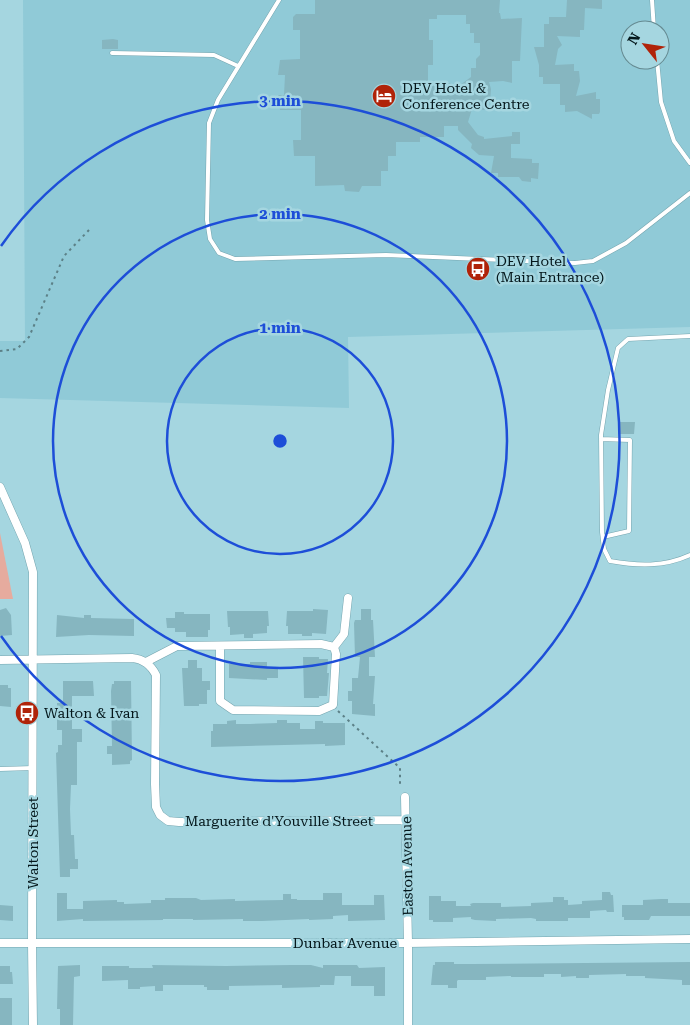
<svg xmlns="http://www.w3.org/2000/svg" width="690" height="1025" font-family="'Roboto Serif',serif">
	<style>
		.built { fill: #90cad7; fill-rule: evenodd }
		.green { fill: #e6ab9e }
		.building { fill: #86b6c0; fill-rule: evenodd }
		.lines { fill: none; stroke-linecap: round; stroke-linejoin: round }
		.lane-casing { stroke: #75a5af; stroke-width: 5 }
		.street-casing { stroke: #75a5af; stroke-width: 9 }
		.path { stroke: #5c8087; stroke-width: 2; stroke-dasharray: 2.5 4; stroke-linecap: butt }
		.lane { stroke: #fff; stroke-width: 4 }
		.street { stroke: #fff; stroke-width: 8 }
		.ring { fill: none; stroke: #1d4ed8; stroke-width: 2.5 }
		.labels { text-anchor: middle; stroke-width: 5; stroke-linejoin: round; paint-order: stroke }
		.poi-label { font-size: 14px; fill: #04171b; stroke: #a5d6e0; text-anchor: start }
		.street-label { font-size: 14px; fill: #04171b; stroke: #a5d6e0 }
		.centre { fill: #1d4ed8; stroke: #a5d6e0; stroke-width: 2.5 }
		.ring-label { font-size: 15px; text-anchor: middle; font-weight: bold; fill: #1d4ed8; stroke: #a5d6e0; stroke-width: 5; stroke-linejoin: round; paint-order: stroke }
	</style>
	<rect width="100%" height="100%" fill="#a5d6e0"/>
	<path class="built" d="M 23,0 L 690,0 L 690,327 L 348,337 L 349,408 L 0,398 L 0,341 L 25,341 ZM 630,30 L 660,30 L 660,60 L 630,60 Z"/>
	<path class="green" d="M 0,533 L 13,599 L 0,599 Z"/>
	<path class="building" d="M 315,0 L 500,0 L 499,13 L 500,13 L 501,19 L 522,18 L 520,61 L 512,61 L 512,83 L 503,81 L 489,82 L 491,89 L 490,103 L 486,103 L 486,110 L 472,109 L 468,122 L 478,135 L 484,137 L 484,139 L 512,136 L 512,132 L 520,132 L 520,144 L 511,144 L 511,158 L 532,159 L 532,163 L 539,163 L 538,179 L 531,178 L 531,182 L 522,181 L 519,177 L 498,177 L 498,173 L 491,173 L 494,156 L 479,155 L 471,148 L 472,144 L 458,130 L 458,126 L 444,126 L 444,137 L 420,137 L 420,142 L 396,142 L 396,156 L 388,156 L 388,171 L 381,171 L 381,186 L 362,186 L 359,192 L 345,191 L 344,185 L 315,186 L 315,156 L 294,156 L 293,140 L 301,140 L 301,110 L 280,110 L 278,95 L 284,95 L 285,75 L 278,75 L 280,60 L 300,59 L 300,30 L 293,30 L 293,17 L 296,14 L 315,14 ZM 437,15 L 466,15 L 466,24 L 470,24 L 470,33 L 474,33 L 474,43 L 480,43 L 480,55 L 476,59 L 476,68 L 471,68 L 471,77 L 460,85 L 453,85 L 450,83 L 428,84 L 428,65 L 433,65 L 433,40 L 429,40 L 429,19 L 437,19 Z
		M 567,0 L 602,0 L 602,9 L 585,8 L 584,30 L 580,30 L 580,37 L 557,36 L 562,45 L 558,49 L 555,65 L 574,64 L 574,71 L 579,71 L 580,81 L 576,96 L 596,92 L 596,99 L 600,99 L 600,112 L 599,114 L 592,114 L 592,119 L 577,111 L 565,112 L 565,105 L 560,105 L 560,84 L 543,84 L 543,77 L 539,77 L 539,65 L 534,47 L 544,47 L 544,24 L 549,24 L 549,17 L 566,17 Z
		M 113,39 L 118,40 L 118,49 L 102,49 L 102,40 Z
		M 618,422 L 635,422 L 634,434 L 618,434 Z
		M 6,608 L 11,615 L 12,635 L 0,636 L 0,610 Z
		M 313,609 L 328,610 L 326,634 L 312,633 L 312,636 L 302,636 L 302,634 L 288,634 L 288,626 L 286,626 L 287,611 L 313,611 Z
		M 361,609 L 371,609 L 371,620 L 373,620 L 375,657 L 369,657 L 369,676 L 375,676 L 373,704 L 375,704 L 375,716 L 352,714 L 352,701 L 348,701 L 348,691 L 352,691 L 352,678 L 358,678 L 360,657 L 355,657 L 354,623 L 355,620 L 361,620 Z
		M 227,611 L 268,611 L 269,626 L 267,626 L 267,633 L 253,634 L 253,638 L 244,638 L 244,634 L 230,635 L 230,627 L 228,627 Z
		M 175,612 L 184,612 L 184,614 L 210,614 L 210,630 L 208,630 L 208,637 L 186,637 L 186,632 L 175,632 L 175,628 L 167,628 L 166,618 L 175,618 Z
		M 57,615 L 84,618 L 84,615 L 91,615 L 91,618 L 134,619 L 134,636 L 89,635 L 56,637 Z
		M 303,657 L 319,657 L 319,659 L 328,659 L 327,673 L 329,673 L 327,696 L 319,696 L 319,698 L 304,698 Z
		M 188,660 L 197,660 L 197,668 L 202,668 L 202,681 L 210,681 L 210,690 L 207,690 L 207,704 L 199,704 L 199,706 L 184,706 L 182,668 L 188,668 Z
		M 250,662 L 267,662 L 267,668 L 278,668 L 278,678 L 267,678 L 267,680 L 229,678 L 229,664 L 250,664 Z
		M 63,681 L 93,681 L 94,696 L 72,696 L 72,729 L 82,729 L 82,742 L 77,742 L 77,785 L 71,785 L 70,809 L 71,835 L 74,835 L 75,859 L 78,859 L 78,869 L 70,869 L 70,877 L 60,877 L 56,753 L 58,752 L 58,745 L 62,745 L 62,730 L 57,730 L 57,703 L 63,703 Z
		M 114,681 L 131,681 L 132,760 L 130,761 L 130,764 L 112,765 L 112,754 L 107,754 L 107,746 L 112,746 L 111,691 L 112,684 L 114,684 Z
		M 0,685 L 8,685 L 8,688 L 11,688 L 11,707 L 0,706 Z
		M 236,720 L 236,724 L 250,724 L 277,723 L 277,720 L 287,720 L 287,723 L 300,723 L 300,729 L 315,729 L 315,721 L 323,721 L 323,723 L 345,723 L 345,745 L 325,746 L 325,744 L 211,747 L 211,731 L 213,731 L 213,724 L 227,724 L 227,721 Z
		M 602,892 L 610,892 L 611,895 L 613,895 L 614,912 L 607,912 L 606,910 L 590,911 L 590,918 L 568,918 L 568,921 L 536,921 L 536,919 L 531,918 L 496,919 L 496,921 L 475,920 L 471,919 L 471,917 L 453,918 L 453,922 L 433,922 L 433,920 L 429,920 L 429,896 L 441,896 L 441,901 L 456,901 L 456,906 L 471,906 L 470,904 L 473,903 L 501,903 L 501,907 L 531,906 L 531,903 L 553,902 L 553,897 L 564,897 L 564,900 L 568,900 L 568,905 L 582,904 L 582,901 L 602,900 Z
		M 57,893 L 67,893 L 67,909 L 83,909 L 83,901 L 117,900 L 117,902 L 124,902 L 124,904 L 151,903 L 151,900 L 165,900 L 165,898 L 196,898 L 201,900 L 235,899 L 235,901 L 283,900 L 283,894 L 291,894 L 291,899 L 297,899 L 297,900 L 323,900 L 323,893 L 342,893 L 342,905 L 374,905 L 374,895 L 384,895 L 385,920 L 348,921 L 348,915 L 333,916 L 333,919 L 309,920 L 309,919 L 262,921 L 243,921 L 243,919 L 193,920 L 193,919 L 163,919 L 163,920 L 83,921 L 83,919 L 57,921 Z
		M 661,899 L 668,899 L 668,903 L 690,903 L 690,916 L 651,916 L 649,920 L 624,920 L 624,917 L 622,917 L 622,905 L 643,905 L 643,900 Z
		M 0,905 L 13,906 L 13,921 L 0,920 Z
		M 435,962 L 454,962 L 454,964 L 472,964 L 690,962 L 690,985 L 682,985 L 682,980 L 645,978 L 645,976 L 626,976 L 626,974 L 589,975 L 589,978 L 576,978 L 576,976 L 561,977 L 561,974 L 544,974 L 544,977 L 511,977 L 511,976 L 486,977 L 486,980 L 458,980 L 457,981 L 457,988 L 448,988 L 448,985 L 431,985 L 433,965 L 435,965 Z
		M 80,965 L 80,976 L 74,977 L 73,1025 L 60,1025 L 60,1009 L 57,1009 L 58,966 Z
		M 152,965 L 226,966 L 292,965 L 311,965 L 323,968 L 323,965 L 357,965 L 359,968 L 385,967 L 385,996 L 374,996 L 374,986 L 351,986 L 351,976 L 335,976 L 334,985 L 320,985 L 320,987 L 282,988 L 282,985 L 229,986 L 229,990 L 207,990 L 207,987 L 204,987 L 204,985 L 163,985 L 163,991 L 155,991 L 155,986 L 140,987 L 140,989 L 128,989 L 128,980 L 102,981 L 102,966 L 129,966 L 129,968 L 153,968 Z
		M 0,966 L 10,966 L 10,972 L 12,972 L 13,984 L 0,984 Z
		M 0,998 L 12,998 L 12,1025 L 0,1025 Z"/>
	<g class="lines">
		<g class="lane-casing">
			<path id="lane" d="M 279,0 L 218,100 L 209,123 L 207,220 L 210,239 L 219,253 L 235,259 L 386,255 L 575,263 L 593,261 L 626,243 L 690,193
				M 652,0 L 654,30
				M 112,53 L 214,55 L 238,66
				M 657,60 L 661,102 L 674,141 L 690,163
				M 690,336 L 628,339 L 618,348 L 608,390 L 601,435 L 602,532 L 604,549 L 610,561 C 638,566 664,567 690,555
				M 601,439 L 630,440 L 629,531 L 603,537
				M 0,769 L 33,768"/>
		</g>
		<g class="street-casing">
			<path id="street" d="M 0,487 L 25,543 L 33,572 L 32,943 L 33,1025
				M 334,647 L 344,634 L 348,598
				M 0,660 L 132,658 C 144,659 151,665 156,675 L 155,784 L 156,807 L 160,815 L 168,821 L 179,822 L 406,820
				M 146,662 L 177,646 L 321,644 L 334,647 L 336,654 L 333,705 L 319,711 L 233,710 L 220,701 L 220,647
				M 405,797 L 408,943 L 408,1025
				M 0,943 L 408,943 L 690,939"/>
		</g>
		<path class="path" d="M 0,351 L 17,349 L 29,337 L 64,256 L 89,230
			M 338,711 L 400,768 L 400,787"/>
		<use href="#lane" class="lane"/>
		<use href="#street" class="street"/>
	</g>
	<g class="ring">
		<circle cx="280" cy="441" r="113"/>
		<circle cx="280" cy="441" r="227"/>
		<path d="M1 246A340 340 0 1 1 1 636"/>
	</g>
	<defs>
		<g id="hotel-disc" transform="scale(1.25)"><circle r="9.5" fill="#b02309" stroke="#a5d6e0"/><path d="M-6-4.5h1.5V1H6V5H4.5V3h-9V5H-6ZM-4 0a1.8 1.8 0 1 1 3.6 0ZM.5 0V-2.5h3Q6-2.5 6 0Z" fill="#fff"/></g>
		<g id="bus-disc" transform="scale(1.25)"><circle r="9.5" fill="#b02309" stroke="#a5d6e0"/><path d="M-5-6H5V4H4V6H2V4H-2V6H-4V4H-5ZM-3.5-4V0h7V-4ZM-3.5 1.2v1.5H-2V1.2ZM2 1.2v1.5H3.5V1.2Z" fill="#fff"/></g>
	</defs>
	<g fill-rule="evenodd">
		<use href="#hotel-disc" x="384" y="96"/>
		<use href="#bus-disc" x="478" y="269"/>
		<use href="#bus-disc" x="27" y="713"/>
	</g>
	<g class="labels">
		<g class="poi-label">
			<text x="402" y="93">DEV Hotel &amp;<tspan x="402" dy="16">Conference Centre</tspan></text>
			<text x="496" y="266">DEV Hotel<tspan x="496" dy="16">(Main Entrance)</tspan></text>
			<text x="44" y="718">Walton &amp; Ivan</text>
		</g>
		<g class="street-label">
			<text x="279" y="826">Marguerite d'Youville Street</text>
			<text transform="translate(33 843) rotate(-90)" y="5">Walton Street</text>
			<text transform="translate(407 866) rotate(-91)" y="5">Easton Avenue</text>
			<text x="345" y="948">Dunbar Avenue</text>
		</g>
	</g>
	<circle cx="280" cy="441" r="8" class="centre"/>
	<g class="ring-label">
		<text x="280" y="106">3 min</text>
		<text x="280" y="219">2 min</text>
		<text x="280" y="333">1 min</text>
	</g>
	<g transform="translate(645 45) rotate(300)"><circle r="24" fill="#a5d6e0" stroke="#658a91"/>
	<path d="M0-4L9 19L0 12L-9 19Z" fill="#b02309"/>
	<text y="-8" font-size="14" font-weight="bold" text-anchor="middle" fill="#04171b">N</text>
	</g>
</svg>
